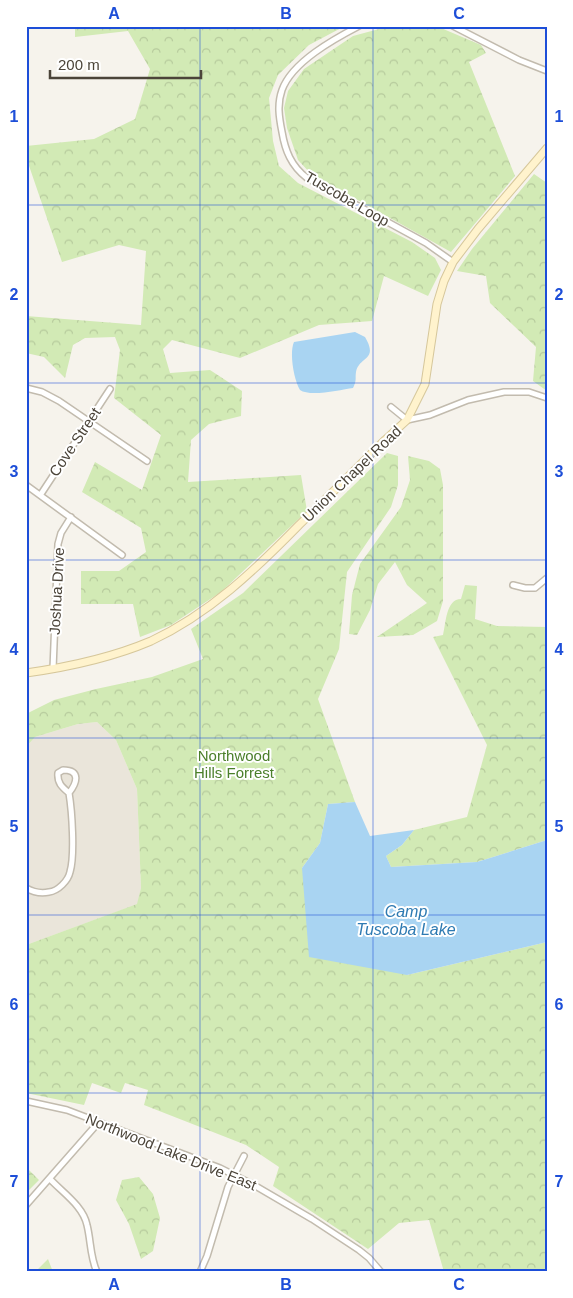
<svg xmlns="http://www.w3.org/2000/svg" width="573" height="1298" font-family="Helvetica,sans-serif">
	<style>
		.residential { fill: #eae5da }
		.forest { fill: url(#forest-crowns) }
		.water { fill: #a9d4f2 }
		.lines { fill: none; stroke-linecap: round; stroke-linejoin: round }
		.street-casing { stroke: #c2bbae; stroke-width: 8 }
		.secondary-casing { stroke: #d6c79b; stroke-width: 9 }
		.street { stroke: #fff; stroke-width: 5 }
		.secondary { stroke: #fff3cd; stroke-width: 7 }
		.grid { fill: none; stroke: #1d4ed8; stroke-width: 1; stroke-opacity: 0.55 }
		.labels { text-anchor: middle; stroke-width: 4; stroke-linejoin: round; paint-order: stroke }
		.street-label { font-size: 15px; fill: #4b4439; stroke: #fff }
		.park-label { font-size: 15px; fill: #4a7f2a; stroke: #fff }
		.water-label { font-size: 16px; font-style: italic; fill: #2e7ab2; stroke: #fff }
		.neatline { fill: none; stroke: #1d4ed8; stroke-width: 2 }
		.grid-label { font-size: 16px; text-anchor: middle; font-weight: bold; fill: #1d4ed8 }
	</style>
	<defs>
		<pattern id="forest-crowns" width="20" height="18" patternUnits="userSpaceOnUse" patternTransform="scale(1.25)"><rect width="20" height="18" fill="#d2eab5"/><path d="M2 6a3 3 0 1 1 6 0M12 15a3 3 0 1 1 6 0" fill="none" stroke="#b6ca9c"/></pattern>
	</defs>
	<rect width="100%" height="100%" fill="#f6f3ec"/>
	<path class="residential" d="M 97,722 L 116,740 L 137,789 L 141,888 L 138,904 L 26,945 L 26,747 L 35,737 L 78,724 Z"/>
	<path class="forest" d="M 75,26 L 345,26 L 309,45 L 278,75 L 269,98 L 273,141 L 279,166 L 298,183 L 412,242 L 435,258 L 441,270 L 428,296 L 384,276 L 372,321 L 319,325 L 240,358 L 172,340 L 163,349 L 170,373 L 210,370 L 242,391 L 241,416 L 209,424 L 191,440 L 188,482 L 301,475 L 307,511 L 221,592 L 171,625 L 140,637 L 133,604 L 81,604 L 81,571 L 119,571 L 146,552 L 141,528 L 82,492 L 95,462 L 142,490 L 161,435 L 114,398 L 120,350 L 115,337 L 85,338 L 73,345 L 65,378 L 44,357 L 26,353 L 26,316 L 141,325 L 146,251 L 119,245 L 62,262 L 26,157 L 26,146 L 94,139 L 135,119 L 150,69 L 128,31 L 75,37 Z
		M 390,26 L 441,28 L 481,45 L 486,53 L 469,62 L 515,176 L 451,252 L 311,174 L 298,160 L 287,128 L 284,108 L 288,91 L 304,69 L 353,36 Z
		M 534,174 L 547,183 L 547,391 L 533,381 L 536,347 L 490,303 L 486,276 L 457,271 L 472,249 Z
		M 387,453 L 398,456 L 398,485 L 391,507 L 347,572 L 339,649 L 318,699 L 355,802 L 328,804 L 320,843 L 302,868 L 407,975 L 547,942 L 547,1272 L 444,1272 L 429,1220 L 399,1223 L 368,1249 L 273,1186 L 279,1167 L 246,1145 L 144,1105 L 148,1090 L 125,1083 L 121,1093 L 92,1083 L 84,1105 L 26,1093 L 26,945 L 137,904 L 141,888 L 137,789 L 116,740 L 97,722 L 78,724 L 35,737 L 26,747 L 26,714 L 54,700 L 96,689 L 152,677 L 203,659 L 191,629 L 243,593 Z
		M 408,456 L 429,461 L 440,469 L 443,485 L 443,601 L 437,621 L 413,635 L 377,637 L 427,603 L 407,585 L 395,562 L 378,584 L 370,610 L 357,635 L 349,634 L 352,595 L 360,564 L 401,507 L 410,480 Z
		M 465,585 L 477,586 L 475,619 L 497,626 L 547,627 L 547,840 L 477,862 L 391,867 L 386,856 L 402,845 L 414,830 L 467,817 L 487,745 L 433,637 L 443,635 C 446,623 446,599 461,599 Z
		M 26,1167 L 39,1180 L 26,1193 Z
		M 139,1177 L 153,1194 L 160,1218 L 153,1251 L 141,1259 L 129,1224 L 116,1200 L 122,1180 Z
		M 48,1259 L 53,1272 L 35,1272 Z"/>
	<path class="water" d="M 355,332 L 365,337 C 379,361 359,356 356,372 C 355,379 357,380 353,388 C 340,390 310,397 300,390 C 294,380 289,353 294,342 Z
		M 355,802 L 370,836 L 414,830 L 402,845 L 386,856 L 391,867 L 477,862 L 547,840 L 547,942 L 407,975 L 309,957 L 302,868 L 320,843 L 328,804 Z"/>
	<g class="lines">
		<g class="street-casing">
			<path id="street" d="M 359,26 C 334,39 292,62 282,90 C 277,104 279,117 282,132 C 285,150 291,166 307,178 L 426,243 L 453,262
				M 453,26 L 519,60 L 547,71
				M 26,388 L 42,392 L 59,401 L 147,461
				M 391,407 L 407,420 L 430,415 L 468,400 L 504,392 L 529,392 L 547,398
				M 26,485 L 122,555
				M 41,494 L 110,389
				M 513,585 L 525,588 L 535,588 L 547,578
				M 53,669 L 58,544 L 61,533 L 71,517
				M 63,770 C 81,770 77,783 69,793 C 62,787 57,783 58,773 Z
				M 26,888 C 33,892 40,894 49,892 C 58,891 68,881 70,872 C 75,855 72,811 69,793
				M 26,1101 L 67,1110 L 220,1168 L 252,1184 L 312,1219 L 359,1250 L 369,1258 L 381,1272
				M 50,1179 C 63,1193 83,1206 87,1225 C 91,1241 90,1257 97,1272
				M 26,1205 L 98,1123
				M 200,1272 L 207,1256 L 228,1187 L 244,1156"/>
		</g>
		<g class="secondary-casing">
			<path id="secondary" d="M 26,673 C 69,667 111,658 151,641 C 209,614 255,570 299,525 C 328,497 357,468 385,440 L 407,420 L 425,384 L 437,304 L 444,281 L 453,262 L 478,229 L 547,148"/>
		</g>
		<use href="#street" class="street"/>
		<use href="#secondary" class="secondary"/>
	</g>
	<path class="grid" d="M 200,26 L 200,1272M 373,26 L 373,1272M 26,205 L 547,205M 26,383 L 547,383M 26,560 L 547,560M 26,738 L 547,738M 26,915 L 547,915M 26,1093 L 547,1093"/>
	<g class="labels">
		<g class="street-label">
			<text transform="translate(347 199) rotate(30)" y="5">Tuscoba Loop</text>
			<text transform="translate(75 442) rotate(-56)" y="5">Cove Street</text>
			<text transform="translate(352 474) rotate(-44)" y="5">Union Chapel Road</text>
			<text transform="translate(57 591) rotate(-87)" y="5">Joshua Drive</text>
			<text transform="translate(171 1152) rotate(22)" y="5">Northwood Lake Drive East</text>
		</g>
		<g class="park-label">
			<text x="234" y="761">Northwood<tspan x="234" dy="17">Hills Forrest</tspan></text>
		</g>
		<g class="water-label">
			<text x="406" y="917">Camp<tspan x="406" dy="18">Tuscoba Lake</tspan></text>
		</g>
	</g>
	<rect width="573" height="1298" fill="none" stroke="#ffffff" stroke-width="55"/>
	<path d="M50 70v8h151v-8" fill="none" stroke="#4b4439" stroke-width="2.5"/>
	<text x="58" y="70" font-size="15" fill="#4b4439" stroke="#ffffff" stroke-width="4" paint-order="stroke">200 m</text>
	<rect x="28" y="28" width="518" height="1242" class="neatline"/>
	<g class="grid-label">
		<text x="114" y="19">A</text>
		<text x="286" y="19">B</text>
		<text x="459" y="19">C</text>
		<text x="14" y="122">1</text>
		<text x="559" y="122">1</text>
		<text x="14" y="300">2</text>
		<text x="559" y="300">2</text>
		<text x="14" y="477">3</text>
		<text x="559" y="477">3</text>
		<text x="14" y="655">4</text>
		<text x="559" y="655">4</text>
		<text x="14" y="832">5</text>
		<text x="559" y="832">5</text>
		<text x="14" y="1010">6</text>
		<text x="559" y="1010">6</text>
		<text x="14" y="1187">7</text>
		<text x="559" y="1187">7</text>
		<text x="114" y="1290">A</text>
		<text x="286" y="1290">B</text>
		<text x="459" y="1290">C</text>
	</g>
</svg>
